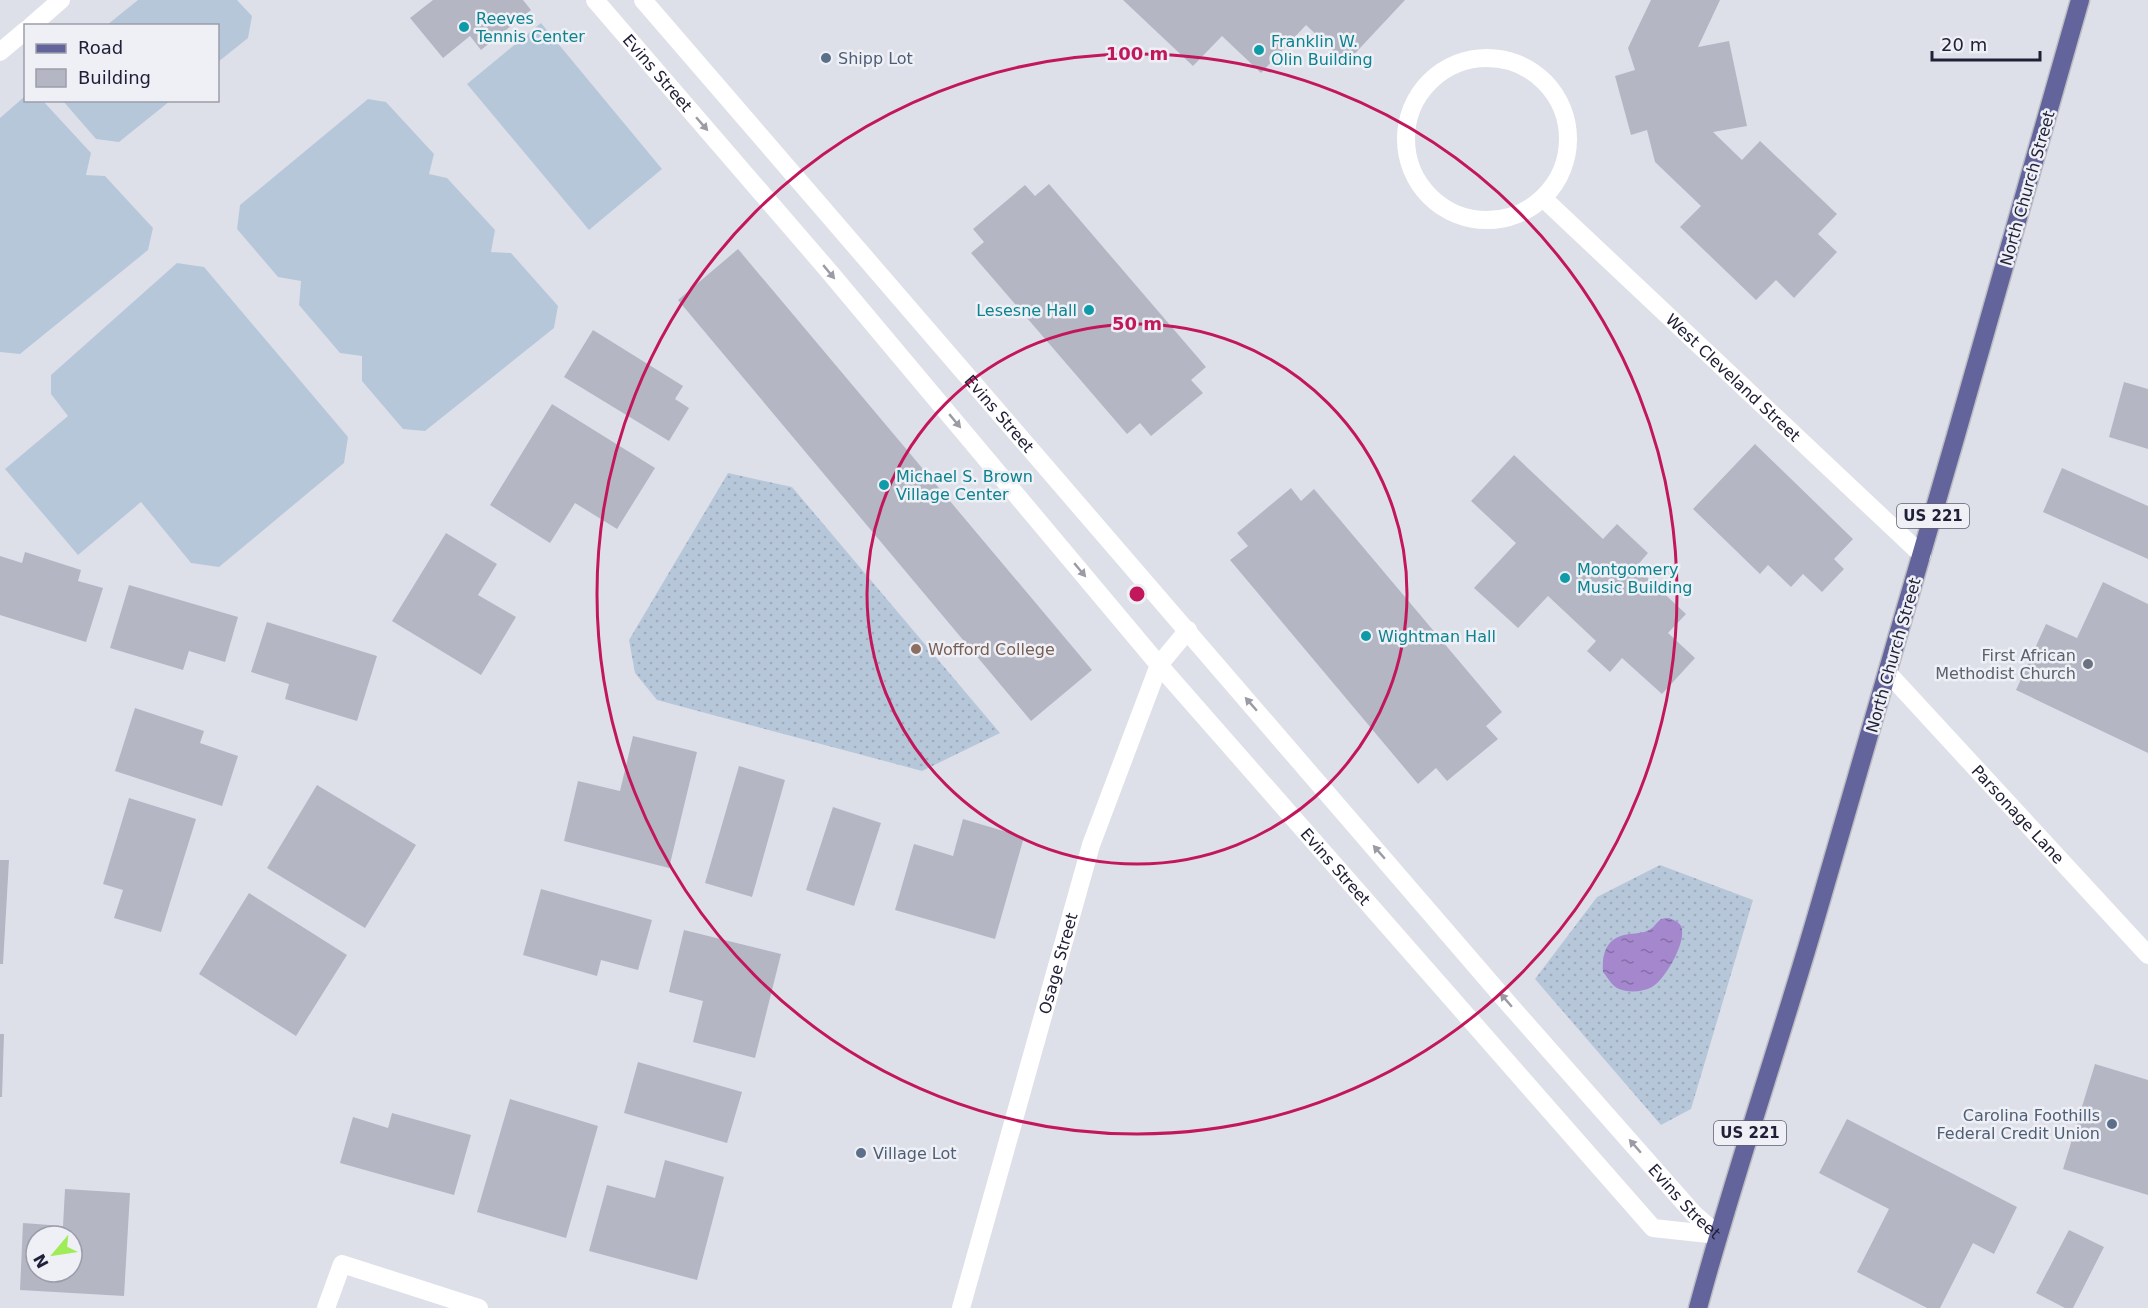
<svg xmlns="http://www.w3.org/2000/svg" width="2148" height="1308" font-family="'DejaVu Sans',sans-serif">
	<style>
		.grass { fill: url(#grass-dots) }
		.garden { fill: #b7c7da }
		.water { fill: url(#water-ripples) }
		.building { fill: #b4b6c3; fill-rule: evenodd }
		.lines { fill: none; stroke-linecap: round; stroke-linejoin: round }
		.major-casing { stroke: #bcbcc3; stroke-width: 21 }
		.minor { stroke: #fff; stroke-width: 18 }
		.major { stroke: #64649d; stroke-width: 18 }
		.oneway { fill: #9b9ba5 }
		.ring { fill: none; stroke: #c2185b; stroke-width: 3 }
		.culture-dot { fill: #0f9aa8; stroke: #eef0f6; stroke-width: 2 }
		.service-dot { fill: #5c6f8a; stroke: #eef0f6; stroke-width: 2 }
		.education-dot { fill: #8d6e63; stroke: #eef0f6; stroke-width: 2 }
		.worship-dot { fill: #6b7280; stroke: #eef0f6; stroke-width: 2 }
		.labels { text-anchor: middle; stroke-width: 5; stroke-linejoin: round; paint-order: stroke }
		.shield { fill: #eef0f6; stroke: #5e5e71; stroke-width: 1.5 }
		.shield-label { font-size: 15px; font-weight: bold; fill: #202038 }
		.culture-label { font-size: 16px; fill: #0d838f; stroke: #eef0f6; text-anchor: start }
		.service-label { font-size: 16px; fill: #4e5e75; stroke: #eef0f6; text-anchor: start }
		.street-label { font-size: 16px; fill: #202038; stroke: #eef0f6 }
		.education-label { font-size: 16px; fill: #785e54; stroke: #eef0f6; text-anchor: start }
		.worship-label { font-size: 16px; fill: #5b616d; stroke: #eef0f6; text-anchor: end }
		.centre { fill: #c2185b; stroke: #eef0f6; stroke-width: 3 }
		.ring-label { font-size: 18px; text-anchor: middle; font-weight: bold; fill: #c2185b; stroke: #eef0f6; stroke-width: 5; stroke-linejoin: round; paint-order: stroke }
	</style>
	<defs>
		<pattern id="grass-dots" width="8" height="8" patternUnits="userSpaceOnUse" patternTransform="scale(1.5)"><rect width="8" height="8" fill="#b7c7da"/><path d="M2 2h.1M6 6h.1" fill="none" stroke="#9dabbc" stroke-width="1.8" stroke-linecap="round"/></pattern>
		<pattern id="water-ripples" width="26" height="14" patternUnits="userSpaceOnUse" patternTransform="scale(1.5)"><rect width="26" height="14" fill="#a487cd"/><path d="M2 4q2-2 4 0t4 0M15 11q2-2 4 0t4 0" fill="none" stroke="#856ea7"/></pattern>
	</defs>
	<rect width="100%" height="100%" fill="#dee0e9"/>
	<path class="grass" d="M 728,473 L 792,487 L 1000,733 L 922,771 L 657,700 L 635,673 L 629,640 Z
		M 1660,865 L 1753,900 L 1691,1109 L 1661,1125 L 1535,979 L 1597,897 Z"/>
	<path class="garden" d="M 138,0 L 237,0 L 252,16 L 248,38 L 218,62 L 218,26 L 107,25 Z
		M 541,23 L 662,169 L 589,230 L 467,84 Z
		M 24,97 L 26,100 L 43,101 L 91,153 L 86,175 L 105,176 L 153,228 L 148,250 L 20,354 L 0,352 L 0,118 Z
		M 368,99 L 386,102 L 434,154 L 429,174 L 447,178 L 495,230 L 491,252 L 511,253 L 558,306 L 554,328 L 425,431 L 403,429 L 362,381 L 362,356 L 340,353 L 299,305 L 301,281 L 278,277 L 237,229 L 240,205 Z
		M 63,101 L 170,101 L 119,142 L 96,139 Z
		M 177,263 L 204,267 L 348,437 L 344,463 L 219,567 L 191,563 L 141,502 L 78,555 L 5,469 L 68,416 L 51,394 L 51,375 Z"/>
	<path class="water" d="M 1669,918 C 1673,920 1678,921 1681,926 C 1688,940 1665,980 1652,987 C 1643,992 1628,993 1619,989 C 1612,986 1608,978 1603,972 C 1602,955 1605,940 1624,935 C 1631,933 1640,934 1647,931 C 1653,929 1656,923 1661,919 Z"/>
	<path class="building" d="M 433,0 L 523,0 L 531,10 L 481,50 L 470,36 L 443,58 L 410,18 Z
		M 1123,0 L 1405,0 L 1346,63 L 1306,25 L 1261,73 L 1222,36 L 1193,66 Z
		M 1651,0 L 1720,0 L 1698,47 L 1729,41 L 1747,126 L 1713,132 L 1742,160 L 1760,141 L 1837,214 L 1818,234 L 1837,252 L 1794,298 L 1776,280 L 1756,300 L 1680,227 L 1701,206 L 1655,162 L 1647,130 L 1631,135 L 1615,76 L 1635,70 L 1628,48 Z
		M 1049,184 L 1206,367 L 1191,380 L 1203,393 L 1151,436 L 1140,423 L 1127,434 L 971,253 L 984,242 L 973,229 L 1025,185 L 1035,196 Z
		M 738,249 L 1092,670 L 1031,721 L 678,300 Z
		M 593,330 L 683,386 L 675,399 L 689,408 L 669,441 L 564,377 Z
		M 2124,382 L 2148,389 L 2148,449 L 2109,437 Z
		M 552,404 L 655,468 L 617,529 L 575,503 L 550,543 L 490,505 Z
		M 1755,444 L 1853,539 L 1834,559 L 1844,569 L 1822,592 L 1803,574 L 1791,587 L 1768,565 L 1760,574 L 1693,509 Z
		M 1514,455 L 1603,539 L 1617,524 L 1648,553 L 1636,567 L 1686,614 L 1668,633 L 1695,658 L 1662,694 L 1622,658 L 1610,672 L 1587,651 L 1596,641 L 1548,596 L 1518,628 L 1474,588 L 1516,543 L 1471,501 Z
		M 2062,468 L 2148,506 L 2148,559 L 2043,512 Z
		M 1291,488 L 1301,501 L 1314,489 L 1502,712 L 1486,726 L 1498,739 L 1447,781 L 1436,768 L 1418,784 L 1230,560 L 1248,546 L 1237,533 Z
		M 446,533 L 497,564 L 478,595 L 516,617 L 481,675 L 392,621 Z
		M 25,552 L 81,570 L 78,581 L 103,588 L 86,642 L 0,615 L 0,556 L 22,563 Z
		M 2103,582 L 2148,604 L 2148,753 L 2016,690 L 2046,624 L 2077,638 Z
		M 129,585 L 238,617 L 225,662 L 189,651 L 183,670 L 110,648 Z
		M 267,622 L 377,656 L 357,721 L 285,699 L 289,684 L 251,672 Z
		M 135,708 L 204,731 L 200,743 L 238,756 L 222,806 L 115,771 Z
		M 633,736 L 697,752 L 669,868 L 564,841 L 578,781 L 620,791 Z
		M 739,766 L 785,780 L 752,897 L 705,883 Z
		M 317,785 L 416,845 L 365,928 L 267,868 Z
		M 129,798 L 196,819 L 161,932 L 114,918 L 123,890 L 103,884 Z
		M 833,807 L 881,823 L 854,906 L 806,890 Z
		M 963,819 L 1024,837 L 995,939 L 895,910 L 914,844 L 953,856 Z
		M 0,860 L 9,860 L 3,964 L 0,964 Z
		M 541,889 L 652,920 L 638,970 L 601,960 L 597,976 L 523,955 Z
		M 249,893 L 347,955 L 296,1036 L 199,974 Z
		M 684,930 L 781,954 L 755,1058 L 693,1042 L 703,1001 L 669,992 Z
		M 0,1034 L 4,1034 L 2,1097 L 0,1097 Z
		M 638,1062 L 742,1092 L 727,1143 L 624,1113 Z
		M 2095,1064 L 2148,1080 L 2148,1195 L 2063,1169 Z
		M 510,1099 L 598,1126 L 566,1238 L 477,1212 Z
		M 392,1113 L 471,1135 L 454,1195 L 340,1163 L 353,1117 L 388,1128 Z
		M 1847,1119 L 2017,1207 L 1994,1254 L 1973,1243 L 1940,1308 L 1927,1308 L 1857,1272 L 1889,1209 L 1819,1173 Z
		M 665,1160 L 724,1177 L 697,1280 L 589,1251 L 607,1185 L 655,1198 Z
		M 65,1189 L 130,1193 L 124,1296 L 20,1290 L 23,1223 L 63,1226 ZM 36,1236 L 72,1236 L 72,1272 L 36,1272 Z
		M 2069,1230 L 2104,1247 L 2073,1308 L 2065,1308 L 2036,1293 Z"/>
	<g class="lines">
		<g class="major-casing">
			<path id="major" d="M 1698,1308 C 1733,1178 1777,1051 1815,921 C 1905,615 1993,307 2080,0"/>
		</g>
		<g class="minor">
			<path id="s1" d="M 595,0 L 827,269 L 1159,665 L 1653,1228 L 1718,1235"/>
			<path id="s2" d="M 643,0 L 1507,1002 L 1694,1214 L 1718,1235"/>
			<path d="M 31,26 L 61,0"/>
			<path d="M 0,52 L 26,30"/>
			<circle cx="1487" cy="139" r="81"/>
			<path id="s3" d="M 1544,199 L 1922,555"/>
			<path id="s4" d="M 1888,673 L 2148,955"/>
			<path d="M 326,1308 L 342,1264 L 479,1308"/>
			<path id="s5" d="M 961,1308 L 1091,845 L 1159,665 L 1188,630"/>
		</g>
		<use href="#major" class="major"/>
	</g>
	<defs><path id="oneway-solid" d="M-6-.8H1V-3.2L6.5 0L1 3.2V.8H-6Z" transform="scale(1.5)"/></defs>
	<g class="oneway">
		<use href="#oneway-solid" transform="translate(702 124) rotate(49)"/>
		<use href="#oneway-solid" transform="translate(829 272) rotate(50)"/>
		<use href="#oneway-solid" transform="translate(955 421) rotate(50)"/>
		<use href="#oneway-solid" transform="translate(1080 570) rotate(50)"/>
		<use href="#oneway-solid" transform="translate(1251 704) rotate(-131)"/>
		<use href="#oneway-solid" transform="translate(1379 852) rotate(-131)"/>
		<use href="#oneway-solid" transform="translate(1506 1000) rotate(-131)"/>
		<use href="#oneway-solid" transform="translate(1635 1146) rotate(-131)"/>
	</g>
	<g class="ring">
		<circle cx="1137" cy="594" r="270"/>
		<circle cx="1137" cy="594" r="540"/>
	</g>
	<g class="culture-dot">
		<circle cx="464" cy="27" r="6"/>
		<circle cx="1259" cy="50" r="6"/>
		<circle cx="1089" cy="310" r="6"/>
		<circle cx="884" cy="485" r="6"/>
		<circle cx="1565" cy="578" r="6"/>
		<circle cx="1366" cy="636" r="6"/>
	</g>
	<g class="service-dot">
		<circle cx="826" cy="58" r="6"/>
		<circle cx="2112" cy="1124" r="6"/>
		<circle cx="861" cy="1153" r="6"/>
	</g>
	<circle class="education-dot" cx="916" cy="649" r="6"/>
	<circle class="worship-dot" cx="2088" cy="664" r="6"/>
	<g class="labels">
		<g class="shield">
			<rect x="1897" y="504" width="72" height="24" rx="4.5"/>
			<rect x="1714" y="1121" width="72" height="24" rx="4.5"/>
		</g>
		<g class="shield-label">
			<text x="1933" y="521">US 221</text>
			<text x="1750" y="1138">US 221</text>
		</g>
		<g class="culture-label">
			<text x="476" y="24">Reeves<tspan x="476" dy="18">Tennis Center</tspan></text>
			<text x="1271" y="47">Franklin W.<tspan x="1271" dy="18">Olin Building</tspan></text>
			<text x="1077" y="316" text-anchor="end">Lesesne Hall</text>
			<text x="896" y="482">Michael S. Brown<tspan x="896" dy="18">Village Center</tspan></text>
			<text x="1577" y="575">Montgomery<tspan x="1577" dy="18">Music Building</tspan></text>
			<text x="1378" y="642">Wightman Hall</text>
		</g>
		<g class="service-label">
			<text x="838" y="64">Shipp Lot</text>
			<text x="2100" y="1121" text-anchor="end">Carolina Foothills<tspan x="2100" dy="18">Federal Credit Union</tspan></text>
			<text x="873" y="1159">Village Lot</text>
		</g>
		<g class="street-label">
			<text dy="6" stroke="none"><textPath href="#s1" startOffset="96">Evins Street</textPath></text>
			<text transform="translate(2027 188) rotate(-74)" y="6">North Church Street</text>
			<text dy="6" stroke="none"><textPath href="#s3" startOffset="260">West Cleveland Street</textPath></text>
			<text dy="6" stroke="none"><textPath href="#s2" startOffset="546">Evins Street</textPath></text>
			<text transform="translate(1893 655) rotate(-74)" y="6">North Church Street</text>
			<text dy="6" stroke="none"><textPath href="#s4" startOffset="192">Parsonage Lane</textPath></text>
			<text dy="6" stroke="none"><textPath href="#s1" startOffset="1140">Evins Street</textPath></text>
			<text dy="6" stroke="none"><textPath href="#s5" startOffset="358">Osage Street</textPath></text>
			<text dy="6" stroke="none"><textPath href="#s2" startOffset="1590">Evins Street</textPath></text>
		</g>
		<g class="education-label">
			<text x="928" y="655">Wofford College</text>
		</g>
		<g class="worship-label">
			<text x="2076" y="661">First African<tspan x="2076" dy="18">Methodist Church</tspan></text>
		</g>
	</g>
	<circle cx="1137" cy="594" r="9" class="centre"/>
	<g class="ring-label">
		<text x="1137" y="60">100 m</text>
		<text x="1137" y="330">50 m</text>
	</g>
	<rect x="24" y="24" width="195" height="78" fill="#eef0f6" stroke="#9c9daa" stroke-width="1.5"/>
	<rect x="36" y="44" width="30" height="9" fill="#64649d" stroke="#9c9daa" stroke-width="1.5"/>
	<text x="78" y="54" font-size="18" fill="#202038">Road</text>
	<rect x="36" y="69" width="30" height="18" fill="#b4b6c3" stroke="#9c9daa" stroke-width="1.5"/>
	<text x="78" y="84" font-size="18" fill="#202038">Building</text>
	<g transform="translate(54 1254) rotate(241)"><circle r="28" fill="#eef0f6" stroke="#9c9daa" stroke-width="1.5"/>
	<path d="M0-4.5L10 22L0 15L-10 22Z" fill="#a0ec58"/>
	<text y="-9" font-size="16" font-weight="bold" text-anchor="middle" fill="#202038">N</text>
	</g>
	<path d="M1932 51v9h108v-9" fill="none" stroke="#202038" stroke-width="3"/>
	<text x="1941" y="51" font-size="18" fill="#202038" stroke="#eef0f6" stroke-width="4.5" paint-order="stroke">20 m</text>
</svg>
